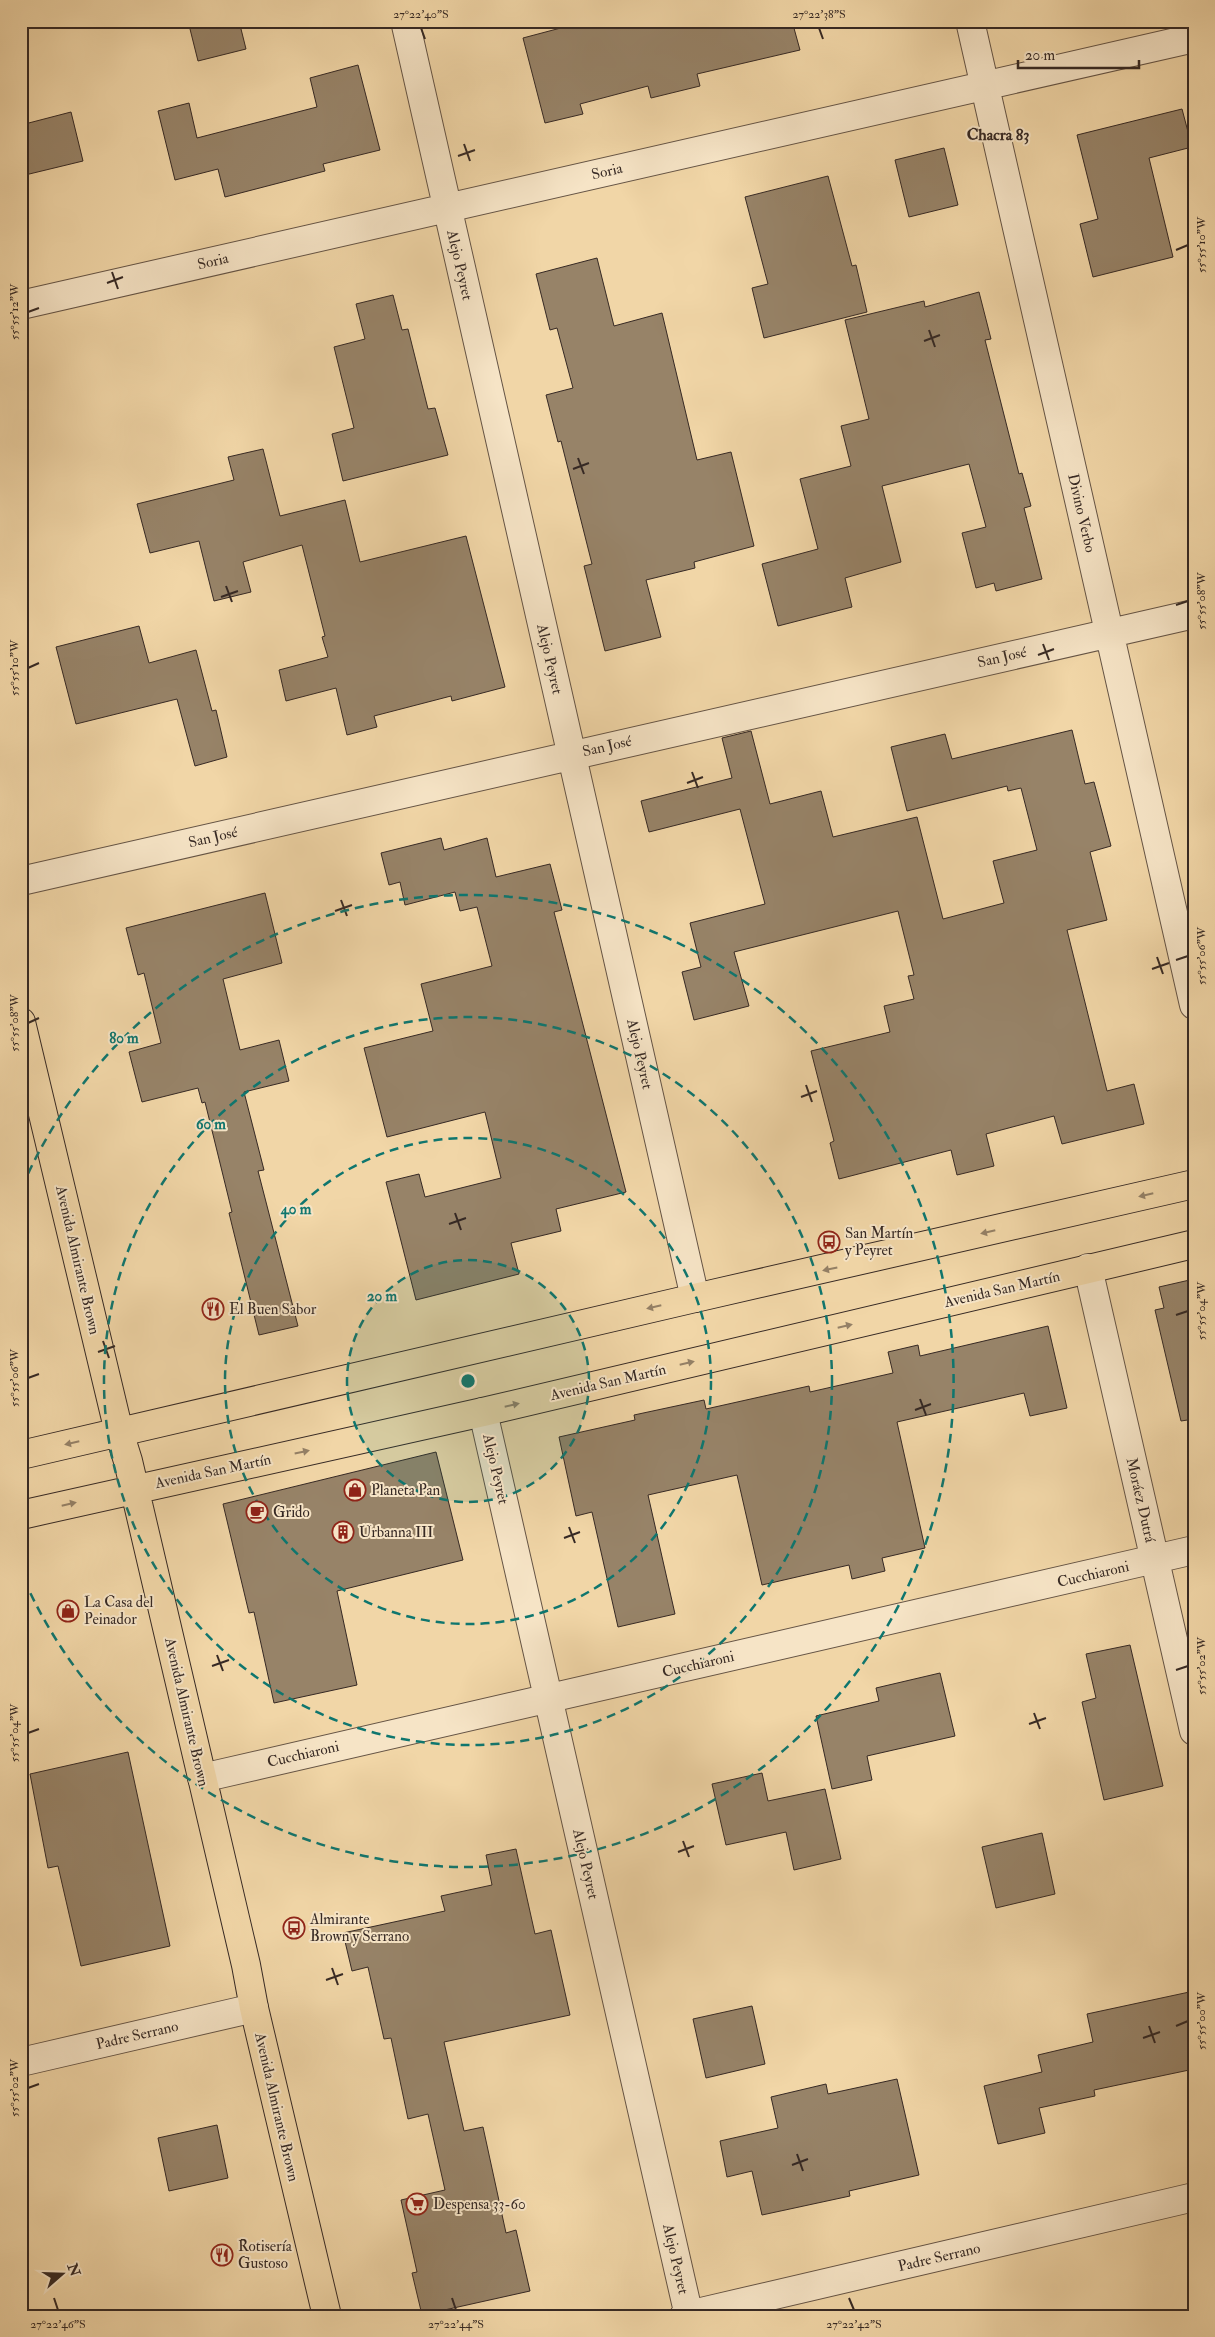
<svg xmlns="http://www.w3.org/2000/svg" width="1215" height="2337" font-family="'IM FELL Double Pica',serif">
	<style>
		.building { fill: #978368; stroke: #362924 }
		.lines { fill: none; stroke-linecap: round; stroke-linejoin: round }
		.minor-casing { stroke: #655445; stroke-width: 30 }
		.major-casing { stroke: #362924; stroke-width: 30 }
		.minor { stroke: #f6e4c6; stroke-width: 28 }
		.major { stroke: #f1d6a7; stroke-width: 28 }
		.oneway { fill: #948066 }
		.ticks { fill: none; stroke: #362924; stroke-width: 2 }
		.ring { fill: none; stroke: #0f766e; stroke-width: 2.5; stroke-dasharray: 9 6 }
		.labels { text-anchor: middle; stroke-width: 4; stroke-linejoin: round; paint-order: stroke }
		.street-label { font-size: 15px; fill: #362924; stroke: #f6e4c6 }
		.poi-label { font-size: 15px; fill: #362924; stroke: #f6e4c6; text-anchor: start }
		.neighbourhood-label { font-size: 16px; font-weight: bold; fill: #362924; stroke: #f6e4c6 }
		.centre { fill: #0f766e; stroke: #f6e4c6; stroke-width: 2.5 }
		.ring-label { font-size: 15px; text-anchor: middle; font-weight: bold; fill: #0f766e; stroke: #f6e4c6; stroke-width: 4; stroke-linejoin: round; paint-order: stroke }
		.neatline { fill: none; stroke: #362924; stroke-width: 2 }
		.ticks-label { font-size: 12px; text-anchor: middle; fill: #362924 }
	</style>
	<rect width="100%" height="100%" fill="#f1d6a7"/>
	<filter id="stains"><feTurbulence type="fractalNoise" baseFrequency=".004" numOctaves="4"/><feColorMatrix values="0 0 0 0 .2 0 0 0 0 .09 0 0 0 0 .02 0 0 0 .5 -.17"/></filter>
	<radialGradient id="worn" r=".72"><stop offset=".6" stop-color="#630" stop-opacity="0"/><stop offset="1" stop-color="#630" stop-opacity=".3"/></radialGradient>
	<path class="building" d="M 188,21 L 239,21 L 246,49 L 198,61 Z
		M 587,21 L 792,21 L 800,50 L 697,74 L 700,86 L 651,98 L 648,86 L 580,104 L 583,114 L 545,123 L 523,38 Z
		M 358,65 L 380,150 L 323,164 L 325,171 L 225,197 L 218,169 L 175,180 L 158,111 L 189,103 L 197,138 L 317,107 L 310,78 Z
		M 1182,109 L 1192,147 L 1149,158 L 1173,257 L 1093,277 L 1080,224 L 1098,219 L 1077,135 Z
		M 71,112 L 83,161 L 21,176 L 21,125 Z
		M 944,148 L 958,205 L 909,217 L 895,160 Z
		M 828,176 L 852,266 L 856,265 L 867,312 L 764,338 L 752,288 L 768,284 L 745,197 Z
		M 597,258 L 614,326 L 662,313 L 697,460 L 731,452 L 754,546 L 694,562 L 695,568 L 646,580 L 661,637 L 605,651 L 584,566 L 592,564 L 561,441 L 558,442 L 546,395 L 573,388 L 557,328 L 550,330 L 536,274 Z
		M 979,292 L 991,339 L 985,340 L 1019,474 L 1022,473 L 1031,506 L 1024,508 L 1042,579 L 996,591 L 994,583 L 976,588 L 962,533 L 986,527 L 969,464 L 882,486 L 901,562 L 845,578 L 852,607 L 778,626 L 762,564 L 818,549 L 800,479 L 851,466 L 841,426 L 869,419 L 845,320 L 924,301 L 925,307 Z
		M 393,295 L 402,330 L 408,329 L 428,409 L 435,408 L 448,455 L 343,481 L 332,434 L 354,428 L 334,347 L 365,339 L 356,304 Z
		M 263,449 L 280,516 L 345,500 L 360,562 L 466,536 L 505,687 L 452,701 L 451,696 L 374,716 L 377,727 L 347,735 L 336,688 L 286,701 L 279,670 L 328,657 L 322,637 L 325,636 L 302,545 L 243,562 L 251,592 L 214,601 L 199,541 L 150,553 L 137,504 L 234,480 L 228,457 Z
		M 139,626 L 149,663 L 196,650 L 212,711 L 216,710 L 227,757 L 195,766 L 177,699 L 76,724 L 56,647 Z
		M 1072,730 L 1085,784 L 1094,782 L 1111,846 L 1090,852 L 1107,920 L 1067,930 L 1107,1091 L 1134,1084 L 1144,1124 L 1062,1144 L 1054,1116 L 986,1134 L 994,1166 L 957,1175 L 951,1150 L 839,1179 L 830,1143 L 834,1141 L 811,1051 L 890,1032 L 884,1006 L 914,999 L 908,976 L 914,975 L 898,911 L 734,952 L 749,1006 L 694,1020 L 682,972 L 701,967 L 690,923 L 765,904 L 740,809 L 649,832 L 641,801 L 732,778 L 722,738 L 751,731 L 770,804 L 821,791 L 833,837 L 917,817 L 943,919 L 1004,903 L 993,861 L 1037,850 L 1021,788 L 1008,791 L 1007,786 L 907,811 L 891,747 L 945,734 L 952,759 Z
		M 441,838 L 444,850 L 487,838 L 496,877 L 550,864 L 562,910 L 554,912 L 626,1192 L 556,1209 L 561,1231 L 511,1243 L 519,1274 L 416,1300 L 386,1182 L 419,1174 L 425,1197 L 501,1178 L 485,1112 L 387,1137 L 364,1048 L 433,1031 L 421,984 L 492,966 L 477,907 L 460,911 L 455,892 L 405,905 L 400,882 L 389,885 L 381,853 Z
		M 265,893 L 282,963 L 223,979 L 240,1050 L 279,1040 L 289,1081 L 244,1092 L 264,1170 L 258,1171 L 298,1326 L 259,1335 L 229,1213 L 232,1212 L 205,1102 L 202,1103 L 198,1088 L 142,1102 L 129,1052 L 161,1043 L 144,973 L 138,975 L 126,928 Z
		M 1194,1279 L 1194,1419 L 1181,1421 L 1155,1310 L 1164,1308 L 1159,1287 Z
		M 1048,1326 L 1067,1408 L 1030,1416 L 1024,1393 L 897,1422 L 925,1548 L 882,1558 L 885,1571 L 852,1579 L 849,1565 L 762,1585 L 737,1475 L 648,1495 L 675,1614 L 618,1627 L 592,1512 L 576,1516 L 559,1437 L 635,1420 L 634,1415 L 704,1400 L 706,1409 L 809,1386 L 810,1392 L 893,1373 L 888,1352 L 918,1345 L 920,1356 Z
		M 436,1452 L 463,1560 L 337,1591 L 357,1685 L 274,1703 L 254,1612 L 249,1613 L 223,1504 Z
		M 1130,1645 L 1163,1786 L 1104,1800 L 1082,1702 L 1096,1698 L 1086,1654 Z
		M 940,1673 L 955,1736 L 867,1756 L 872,1780 L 832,1789 L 816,1716 L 879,1701 L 876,1688 Z
		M 128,1752 L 170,1946 L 81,1966 L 58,1866 L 48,1868 L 30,1774 Z
		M 762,1773 L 768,1801 L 825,1789 L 841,1859 L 794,1870 L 786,1832 L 726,1845 L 712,1784 Z
		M 1042,1833 L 1055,1894 L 996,1908 L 982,1847 Z
		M 516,1849 L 535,1934 L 551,1930 L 570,2015 L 444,2042 L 464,2131 L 483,2127 L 506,2233 L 516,2230 L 530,2291 L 422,2315 L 412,2273 L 417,2272 L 401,2200 L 445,2190 L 428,2114 L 408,2119 L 391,2038 L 384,2039 L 368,1967 L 352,1971 L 343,1933 L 445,1911 L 441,1896 L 492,1885 L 486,1855 Z
		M 1194,1991 L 1194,2069 L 1094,2090 L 1095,2096 L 1039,2108 L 1045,2133 L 998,2144 L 984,2086 L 1042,2072 L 1038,2055 L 1093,2042 L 1087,2014 Z
		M 752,2006 L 765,2064 L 706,2078 L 693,2019 Z
		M 897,2079 L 919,2175 L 849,2191 L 850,2196 L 762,2215 L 752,2171 L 727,2177 L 720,2141 L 778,2128 L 771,2097 L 826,2084 L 828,2094 Z
		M 217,2125 L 228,2178 L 169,2191 L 158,2138 Z"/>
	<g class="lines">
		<g class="minor-casing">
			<path id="minor" d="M 405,21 L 695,1298
				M 970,21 L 1194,1005
				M 21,305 L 1194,38
				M 21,881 L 1194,614
				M 1088,1268 L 1194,1731
				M 483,1412 L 689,2316
				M 202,1778 L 1194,1550
				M 21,2062 L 254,2008
				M 684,2316 L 1194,2197"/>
		</g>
		<g class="major-casing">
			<path id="major" d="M 21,1022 L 119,1432 L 128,1461 L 246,1965 L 254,2008 L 327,2316
				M 21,1455 L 695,1298 L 1194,1184
				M 21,1515 L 483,1412 L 1194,1244"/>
		</g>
		<use href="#minor" class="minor"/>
		<use href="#major" class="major"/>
	</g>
	<defs><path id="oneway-solid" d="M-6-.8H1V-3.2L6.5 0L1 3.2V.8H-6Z" transform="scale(1.25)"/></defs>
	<g class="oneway">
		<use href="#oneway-solid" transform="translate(1146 1195) rotate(167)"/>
		<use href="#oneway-solid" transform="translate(988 1232) rotate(167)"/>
		<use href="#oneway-solid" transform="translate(830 1269) rotate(168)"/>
		<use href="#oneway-solid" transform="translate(654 1307) rotate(167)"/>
		<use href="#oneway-solid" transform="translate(845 1326) rotate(-13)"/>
		<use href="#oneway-solid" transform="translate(687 1363) rotate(-13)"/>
		<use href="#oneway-solid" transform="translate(512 1405) rotate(-13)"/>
		<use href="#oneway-solid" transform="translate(72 1443) rotate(167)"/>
		<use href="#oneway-solid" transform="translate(302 1452) rotate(-12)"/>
		<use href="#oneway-solid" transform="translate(69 1504) rotate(-13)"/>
	</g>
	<path class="ticks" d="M 421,28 L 425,39M 819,28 L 823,39M 464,144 L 470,161M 458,156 L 475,150M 1176,250 L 1188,245M 112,272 L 118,289M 107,283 L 123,277M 28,312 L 39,308M 929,330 L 935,347M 924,341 L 940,335M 578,458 L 584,474M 573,469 L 589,463M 226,586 L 232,602M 221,597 L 238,591M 1176,605 L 1188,601M 1043,644 L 1049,660M 1038,655 L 1054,649M 28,668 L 39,663M 692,772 L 698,788M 687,783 L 703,777M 341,900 L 347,916M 335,911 L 352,905M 1157,957 L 1163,974M 1176,960 L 1188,956M 1152,969 L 1169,963M 28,1023 L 39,1018M 806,1085 L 812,1102M 801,1097 L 817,1091M 455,1213 L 461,1230M 449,1224 L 466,1218M 1176,1315 L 1188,1311M 103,1341 L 109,1358M 98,1352 L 115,1346M 28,1378 L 39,1374M 920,1399 L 926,1415M 915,1410 L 931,1404M 569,1527 L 575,1543M 564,1538 L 580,1532M 217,1655 L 223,1671M 212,1666 L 229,1660M 1176,1670 L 1188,1666M 1034,1713 L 1040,1729M 1029,1724 L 1046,1718M 28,1733 L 39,1729M 683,1841 L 689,1857M 678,1852 L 694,1846M 332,1968 L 338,1985M 326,1980 L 343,1974M 1149,2026 L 1155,2043M 1176,2026 L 1188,2021M 1143,2038 L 1160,2032M 28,2088 L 39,2084M 797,2154 L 803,2171M 792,2165 L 808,2159M 54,2298 L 58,2310M 452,2298 L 456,2310M 849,2298 L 854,2310"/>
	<circle cx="468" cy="1381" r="121" fill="#0f766e" fill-opacity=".12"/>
	<g class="ring">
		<circle cx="468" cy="1381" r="121"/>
		<circle cx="468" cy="1381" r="243"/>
		<circle cx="468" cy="1381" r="364"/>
		<path d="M22 1187A486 486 0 1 1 22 1575"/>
	</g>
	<defs>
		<g id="bus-ring" transform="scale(1.125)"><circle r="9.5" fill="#f6e4c6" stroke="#8f2418" stroke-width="1.5"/><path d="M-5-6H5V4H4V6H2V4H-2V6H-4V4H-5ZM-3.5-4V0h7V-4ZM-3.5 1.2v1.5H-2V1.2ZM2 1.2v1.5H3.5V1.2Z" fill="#8f2418"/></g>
		<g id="restaurant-ring" transform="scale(1.125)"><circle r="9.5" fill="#f6e4c6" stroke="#8f2418" stroke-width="1.5"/><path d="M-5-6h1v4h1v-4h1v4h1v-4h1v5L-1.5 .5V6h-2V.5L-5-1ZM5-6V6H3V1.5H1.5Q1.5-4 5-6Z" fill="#8f2418"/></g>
		<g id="shop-ring" transform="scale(1.125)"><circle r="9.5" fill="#f6e4c6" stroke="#8f2418" stroke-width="1.5"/><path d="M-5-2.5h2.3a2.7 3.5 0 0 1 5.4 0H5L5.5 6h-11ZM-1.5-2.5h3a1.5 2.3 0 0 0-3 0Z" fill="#8f2418"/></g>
		<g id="cafe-ring" transform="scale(1.125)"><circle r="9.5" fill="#f6e4c6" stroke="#8f2418" stroke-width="1.5"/><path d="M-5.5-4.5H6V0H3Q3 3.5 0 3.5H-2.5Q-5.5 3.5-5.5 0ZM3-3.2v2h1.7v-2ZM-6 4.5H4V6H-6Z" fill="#8f2418"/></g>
		<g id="building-ring" transform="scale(1.125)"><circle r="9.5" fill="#f6e4c6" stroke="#8f2418" stroke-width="1.5"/><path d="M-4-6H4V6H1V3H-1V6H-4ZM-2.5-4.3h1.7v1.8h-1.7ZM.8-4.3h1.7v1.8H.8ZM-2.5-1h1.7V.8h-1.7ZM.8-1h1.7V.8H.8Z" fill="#8f2418"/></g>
		<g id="supermarket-ring" transform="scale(1.125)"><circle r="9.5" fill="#f6e4c6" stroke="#8f2418" stroke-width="1.5"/><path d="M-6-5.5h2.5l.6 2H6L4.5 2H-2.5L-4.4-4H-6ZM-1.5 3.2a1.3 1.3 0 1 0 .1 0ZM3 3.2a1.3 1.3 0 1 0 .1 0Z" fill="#8f2418"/></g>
	</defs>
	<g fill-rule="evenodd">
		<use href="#bus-ring" x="829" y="1242"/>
		<use href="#restaurant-ring" x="213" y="1309"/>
		<use href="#shop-ring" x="355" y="1490"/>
		<use href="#cafe-ring" x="257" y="1512"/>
		<use href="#building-ring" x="343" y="1532"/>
		<use href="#shop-ring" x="68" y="1611"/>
		<use href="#bus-ring" x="294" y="1928"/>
		<use href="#supermarket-ring" x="417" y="2204"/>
		<use href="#restaurant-ring" x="222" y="2255"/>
	</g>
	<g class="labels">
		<g class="street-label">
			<text transform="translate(607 171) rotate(-13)" y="5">Soria</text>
			<text transform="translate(213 261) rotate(-13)" y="5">Soria</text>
			<text transform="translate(460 265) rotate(77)" y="5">Alejo Peyret</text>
			<text transform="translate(1082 513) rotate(77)" y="5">Divino Verbo</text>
			<text transform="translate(1002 657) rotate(-13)" y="5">San José</text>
			<text transform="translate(550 659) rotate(77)" y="5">Alejo Peyret</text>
			<text transform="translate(607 746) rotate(-13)" y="5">San José</text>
			<text transform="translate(213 837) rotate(-13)" y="5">San José</text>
			<text transform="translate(640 1054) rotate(77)" y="5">Alejo Peyret</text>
			<text transform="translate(78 1260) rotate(77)" y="5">Avenida Almirante Brown</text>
			<text transform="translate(1002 1289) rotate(-13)" y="5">Avenida San Martín</text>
			<text transform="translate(608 1382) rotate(-13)" y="5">Avenida San Martín</text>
			<text transform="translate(496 1469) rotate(77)" y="5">Alejo Peyret</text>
			<text transform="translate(213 1471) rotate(-12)" y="5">Avenida San Martín</text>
			<text transform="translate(1141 1500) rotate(77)" y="5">Moráez Dutrá</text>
			<text transform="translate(1093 1574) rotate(-13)" y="5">Cucchiaroni</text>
			<text transform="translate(698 1664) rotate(-13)" y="5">Cucchiaroni</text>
			<text transform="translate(187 1712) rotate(77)" y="5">Avenida Almirante Brown</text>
			<text transform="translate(303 1754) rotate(-13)" y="5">Cucchiaroni</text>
			<text transform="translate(586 1864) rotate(77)" y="5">Alejo Peyret</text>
			<text transform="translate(137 2035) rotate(-13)" y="5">Padre Serrano</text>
			<text transform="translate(277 2107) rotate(77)" y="5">Avenida Almirante Brown</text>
			<text transform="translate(939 2257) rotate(-13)" y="5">Padre Serrano</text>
			<text transform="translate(676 2259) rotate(77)" y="5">Alejo Peyret</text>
		</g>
		<g class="poi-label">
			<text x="845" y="1238">San Martín<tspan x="845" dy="17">y Peyret</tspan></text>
			<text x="229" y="1314">El Buen Sabor</text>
			<text x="371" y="1495">Planeta Pan</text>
			<text x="273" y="1517">Grido</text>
			<text x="359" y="1537">Urbanna III</text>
			<text x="84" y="1607">La Casa del<tspan x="84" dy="17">Peinador</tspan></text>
			<text x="310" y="1924">Almirante<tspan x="310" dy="17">Brown y Serrano</tspan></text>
			<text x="433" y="2209">Despensa 33-60</text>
			<text x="238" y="2251">Rotisería<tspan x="238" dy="17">Gustoso</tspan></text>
		</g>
		<g class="neighbourhood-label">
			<text x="998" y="140">Chacra 83</text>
		</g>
	</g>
	<circle cx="468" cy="1381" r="8" class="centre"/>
	<g class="ring-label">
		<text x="124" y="1043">80 m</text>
		<text x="211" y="1129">60 m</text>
		<text x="296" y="1214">40 m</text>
		<text x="382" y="1301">20 m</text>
	</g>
	<rect width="1215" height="2337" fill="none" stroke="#f1d6a7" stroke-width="55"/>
	<g transform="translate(62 2274) rotate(70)" stroke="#f6e4c6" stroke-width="4" paint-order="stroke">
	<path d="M0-4L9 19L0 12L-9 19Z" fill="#362924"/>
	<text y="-8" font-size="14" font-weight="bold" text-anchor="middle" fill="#362924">N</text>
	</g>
	<path d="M1018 60v8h121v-8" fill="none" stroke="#362924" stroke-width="2.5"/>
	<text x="1025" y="60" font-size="15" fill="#362924" stroke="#f6e4c6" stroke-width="4" paint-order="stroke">20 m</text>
	<rect x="28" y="28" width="1160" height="2282" class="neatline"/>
	<g class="ticks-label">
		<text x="421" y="18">27°22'40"S</text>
		<text x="819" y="18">27°22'38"S</text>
		<text transform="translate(1201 245) rotate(-90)" y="4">55°55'10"W</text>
		<text transform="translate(14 312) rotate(-90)" y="4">55°55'12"W</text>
		<text transform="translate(1201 601) rotate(-90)" y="4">55°55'08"W</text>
		<text transform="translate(14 668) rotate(-90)" y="4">55°55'10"W</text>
		<text transform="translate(1201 956) rotate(-90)" y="4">55°55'06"W</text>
		<text transform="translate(14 1023) rotate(-90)" y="4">55°55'08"W</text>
		<text transform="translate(1201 1311) rotate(-90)" y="4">55°55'04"W</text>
		<text transform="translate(14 1378) rotate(-90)" y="4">55°55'06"W</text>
		<text transform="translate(1201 1666) rotate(-90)" y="4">55°55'02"W</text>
		<text transform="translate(14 1733) rotate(-90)" y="4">55°55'04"W</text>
		<text transform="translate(1201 2021) rotate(-90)" y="4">55°55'00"W</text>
		<text transform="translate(14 2088) rotate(-90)" y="4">55°55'02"W</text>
		<text x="58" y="2328">27°22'46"S</text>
		<text x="456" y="2328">27°22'44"S</text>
		<text x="854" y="2328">27°22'42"S</text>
	</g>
	<rect width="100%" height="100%" filter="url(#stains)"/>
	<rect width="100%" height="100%" fill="url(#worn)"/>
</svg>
